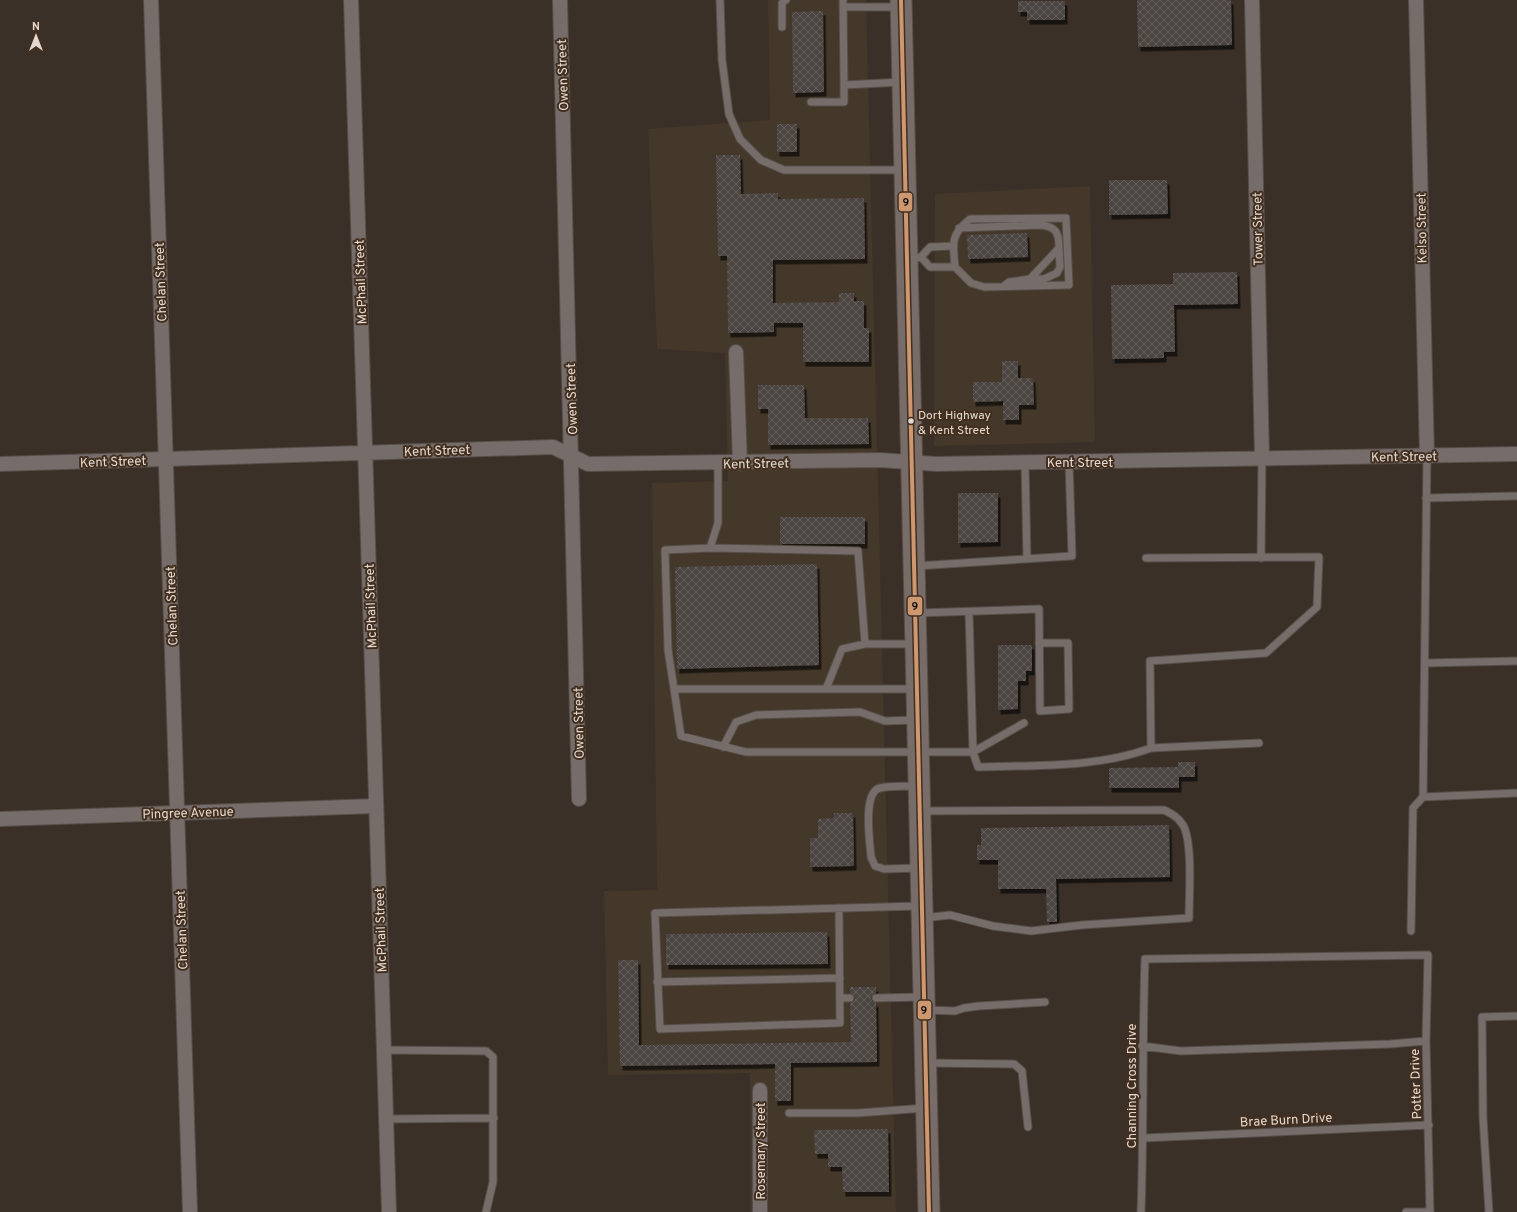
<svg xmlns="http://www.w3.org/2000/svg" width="1517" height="1212" font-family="Overpass,sans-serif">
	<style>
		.commercial { fill: #433829 }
		.building { fill: url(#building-cross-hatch); filter: url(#shadow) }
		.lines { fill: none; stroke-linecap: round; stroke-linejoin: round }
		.service-casing { stroke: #574e48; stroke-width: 9 }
		.minor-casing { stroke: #574e48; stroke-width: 16 }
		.primary-casing { stroke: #574e48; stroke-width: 23 }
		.service { stroke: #766c69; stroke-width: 7 }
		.minor { stroke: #766c69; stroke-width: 14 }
		.primary { stroke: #776c68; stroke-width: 21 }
		.bus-1-casing { stroke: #422f20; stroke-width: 7 }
		.bus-1 { stroke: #cd976f; stroke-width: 4 }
		.bus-dot { fill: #e5d9cf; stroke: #422f20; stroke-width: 1.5 }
		.labels { text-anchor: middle; stroke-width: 4; stroke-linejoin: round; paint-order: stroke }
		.bus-label { font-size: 12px; fill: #e5d9cf; stroke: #422f20; text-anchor: start }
		.street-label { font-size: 13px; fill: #e5d9cf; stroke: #422f20 }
		.line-badge { stroke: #422f20; stroke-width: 1.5 }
		.pale-badge-label { font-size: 11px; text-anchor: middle; font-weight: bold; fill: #111 }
	</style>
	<defs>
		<pattern id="building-cross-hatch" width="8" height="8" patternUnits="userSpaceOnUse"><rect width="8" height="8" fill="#4c4443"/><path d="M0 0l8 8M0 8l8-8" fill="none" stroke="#665e5d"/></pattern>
		<filter id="shadow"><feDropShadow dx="2.5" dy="4.5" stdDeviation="0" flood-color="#0009"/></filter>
	</defs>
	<rect width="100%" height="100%" fill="#3a3028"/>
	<path class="commercial" d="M 768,0 L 866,0 L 896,1212 L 750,1212 L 750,1073 L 608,1075 L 604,891 L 657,890 L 652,483 L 728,481 L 725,353 L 657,349 L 648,129 L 770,120 Z
		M 1090,186 L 1095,442 L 934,446 L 935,194 Z"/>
	<path class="building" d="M 1137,0 L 1231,0 L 1232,45 L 1138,47 Z
		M 1018,1 L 1065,1 L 1065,20 L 1027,20 L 1027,12 L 1018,12 Z
		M 823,11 L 824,92 L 793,93 L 792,12 Z
		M 777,124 L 797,124 L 797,152 L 777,152 Z
		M 716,155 L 740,155 L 741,194 L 778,193 L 778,199 L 864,198 L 865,259 L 773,260 L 773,303 L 839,302 L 839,293 L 854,293 L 854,301 L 864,301 L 864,328 L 869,328 L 869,362 L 803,362 L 803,323 L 774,323 L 774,332 L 728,333 L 727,256 L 718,256 Z
		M 1109,180 L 1167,180 L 1168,214 L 1109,215 Z
		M 1027,233 L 1028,257 L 968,259 L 967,235 Z
		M 1237,272 L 1238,304 L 1174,305 L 1175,352 L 1164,352 L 1164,358 L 1112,359 L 1111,285 L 1173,284 L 1173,273 Z
		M 1002,361 L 1018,361 L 1018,378 L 1033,378 L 1034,405 L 1019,405 L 1019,420 L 1003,420 L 1003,401 L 973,402 L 973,382 L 1002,382 Z
		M 758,385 L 804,385 L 805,418 L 868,418 L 869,444 L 768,445 L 768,409 L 758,409 Z
		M 958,493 L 998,493 L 998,542 L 958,543 Z
		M 780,517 L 865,517 L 865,544 L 780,544 Z
		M 817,564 L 819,665 L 677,669 L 675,567 Z
		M 998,645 L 1032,645 L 1032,671 L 1026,671 L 1026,681 L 1018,681 L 1018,709 L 998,710 Z
		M 1178,762 L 1195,762 L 1195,777 L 1179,777 L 1179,788 L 1109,788 L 1109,768 L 1178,767 Z
		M 834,813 L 853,813 L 854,866 L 810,867 L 810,838 L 818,838 L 818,819 L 834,818 Z
		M 1169,825 L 1170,877 L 1056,879 L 1057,922 L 1047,922 L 1046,889 L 998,889 L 998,860 L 977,860 L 977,845 L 981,845 L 981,828 Z
		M 827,932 L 828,964 L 666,965 L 666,934 Z
		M 618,960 L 638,960 L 639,1045 L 851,1042 L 850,1003 L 854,1001 L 855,998 L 850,993 L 850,987 L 876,987 L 876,993 L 871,998 L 872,1001 L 876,1003 L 877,1062 L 791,1063 L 791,1101 L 775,1101 L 775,1064 L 620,1066 Z
		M 888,1129 L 889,1192 L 843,1192 L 842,1167 L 828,1167 L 828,1154 L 815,1154 L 814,1130 Z"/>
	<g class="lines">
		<g class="service-casing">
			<path id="service" d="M 720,0 L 722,60 L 729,114 L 740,139 L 761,160 L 784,170 L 903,170
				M 843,0 L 844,85 L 902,82
				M 843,7 L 899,7
				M 782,27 L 782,3 L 786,0
				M 811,102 L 844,102 L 844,85
				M 959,228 L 1041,225 C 1056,227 1059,232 1059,248 L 1030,279 L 1009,282 L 1005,285
				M 921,257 L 930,267 L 955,267 L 971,283 L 984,287 L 1069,285 L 1066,218 L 970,219 C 950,235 953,243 955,267
				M 916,258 L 921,257 L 930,247 L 953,246
				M 1030,279 L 1044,279 L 1057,273 L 1060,267 L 1059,248
				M 1427,456 L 1423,797 L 1517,793
				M 1025,462 L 1027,559
				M 718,463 L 718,523 L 710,548 L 665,550 L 668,650 L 674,689 L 915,689
				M 1426,498 L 1517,496
				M 710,548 L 858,551 L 865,644 L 915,644
				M 1261,558 L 1262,458
				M 916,566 L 1072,556 L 1069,462
				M 969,612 L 973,752 L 978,767 C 1035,765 1097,768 1151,748 L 1150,661 L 1266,653 L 1317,607 L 1319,557 L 1146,558
				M 917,613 L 1039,609 L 1040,711 L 1069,709 L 1068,643 L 1039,643
				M 1425,663 L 1517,661
				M 674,689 L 681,736 L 746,752 L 973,752 L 1024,723
				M 826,689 L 842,649 L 865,644
				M 723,747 L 736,722 L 756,715 L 860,712 L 885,721 L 915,720
				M 1151,748 L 1259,743
				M 917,786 C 905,787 891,785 880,788 C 862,792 870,843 871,857 L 875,866 L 884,869 L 919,868
				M 922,811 L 1164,810 C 1172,814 1178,817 1183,825 C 1193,842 1189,896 1189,918 L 1082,925 L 1031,931 L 993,926 L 950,915 L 924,918
				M 839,908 L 840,1023 L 660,1029 L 655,913 L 919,906
				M 1411,931 L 1413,808 L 1423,797
				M 657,982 L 840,978
				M 840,998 L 850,998
				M 876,998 L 922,997
				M 926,1010 L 955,1011 L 964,1008 L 979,1006 L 1045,1002
				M 1142,1046 L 1181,1051 L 1390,1044 L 1426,1041
				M 383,1050 L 486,1051 L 493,1057 L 493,1182 L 486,1212
				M 927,1063 L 1014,1064 L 1022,1071 L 1028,1127
				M 789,1113 L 858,1113 L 925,1108
				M 386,1119 L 494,1118
				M 1144,1138 L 1429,1125
				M 1141,1212 C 1144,1128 1142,1044 1145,959 L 1428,955 L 1426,1041 L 1430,1212
				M 1406,1212 L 1430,1212
				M 1489,1212 L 1483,1118 L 1482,1017 L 1517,1016"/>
		</g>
		<g class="minor-casing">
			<path id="minor" d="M 151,0 L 190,1212
				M 351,0 L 389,1212
				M 560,0 L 579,799
				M 1252,0 L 1262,458
				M 1416,0 L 1427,456
				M 736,352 L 740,463
				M 0,464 L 553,447 L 588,464 L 880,460 L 936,464 L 1517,454
				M 0,819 L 376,806
				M 760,1090 L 760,1212"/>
		</g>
		<g class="primary-casing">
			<path id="primary" d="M 901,0 L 929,1212"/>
		</g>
		<use href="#service" class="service"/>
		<use href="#minor" class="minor"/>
		<use href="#primary" class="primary"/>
		<g class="bus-1-casing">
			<path id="bus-1" d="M 901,0 L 929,1212"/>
		</g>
		<use href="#bus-1" class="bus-1"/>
	</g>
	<circle class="bus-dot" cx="911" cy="421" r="3.5"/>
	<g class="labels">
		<g class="bus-label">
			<text x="918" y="419">Dort Highway<tspan x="918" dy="15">&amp; Kent Street</tspan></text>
		</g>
		<g class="street-label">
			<text transform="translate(562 75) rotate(-92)" y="5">Owen Street</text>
			<text transform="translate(1421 228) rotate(-91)" y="5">Kelso Street</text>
			<text transform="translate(1257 229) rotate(-91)" y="5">Tower Street</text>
			<text transform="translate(160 282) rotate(-92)" y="5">Chelan Street</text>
			<text transform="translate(360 282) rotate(-92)" y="5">McPhail Street</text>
			<text transform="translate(571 399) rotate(-92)" y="5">Owen Street</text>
			<text transform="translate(437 450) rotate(-2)" y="5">Kent Street</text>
			<text transform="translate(1404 456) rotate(-1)" y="5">Kent Street</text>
			<text transform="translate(113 461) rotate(-2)" y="5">Kent Street</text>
			<text x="1080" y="467">Kent Street</text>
			<text transform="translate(756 463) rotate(-1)" y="5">Kent Street</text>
			<text transform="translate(171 606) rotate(-92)" y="5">Chelan Street</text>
			<text transform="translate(370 606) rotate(-92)" y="5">McPhail Street</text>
			<text transform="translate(578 723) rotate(-91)" y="5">Owen Street</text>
			<text transform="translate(188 812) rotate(-2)" y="5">Pingree Avenue</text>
			<text transform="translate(181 930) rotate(-92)" y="5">Chelan Street</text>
			<text transform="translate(380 930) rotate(-92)" y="5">McPhail Street</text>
			<text transform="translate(1415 1084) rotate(-92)" y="5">Potter Drive</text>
			<text transform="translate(1131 1086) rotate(-90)" y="5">Channing Cross Drive</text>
			<text transform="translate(1286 1119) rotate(-3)" y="5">Brae Burn Drive</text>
			<text transform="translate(760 1151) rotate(-90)" y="5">Rosemary Street</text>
		</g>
	</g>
	<g class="line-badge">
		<rect x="898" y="192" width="15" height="20" rx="4" fill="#cd976f"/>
		<rect x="907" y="596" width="16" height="20" rx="4" fill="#cd976f"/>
		<rect x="917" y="1000" width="15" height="20" rx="4" fill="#cd976f"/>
	</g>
	<g class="pale-badge-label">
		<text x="906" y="206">9</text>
		<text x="915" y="610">9</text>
		<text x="924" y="1014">9</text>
	</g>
	<g transform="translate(36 36)" stroke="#422f20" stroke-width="3" paint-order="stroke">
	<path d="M0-3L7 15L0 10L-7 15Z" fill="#e5d9cf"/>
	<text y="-6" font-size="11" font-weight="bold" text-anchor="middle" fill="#e5d9cf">N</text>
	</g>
</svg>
